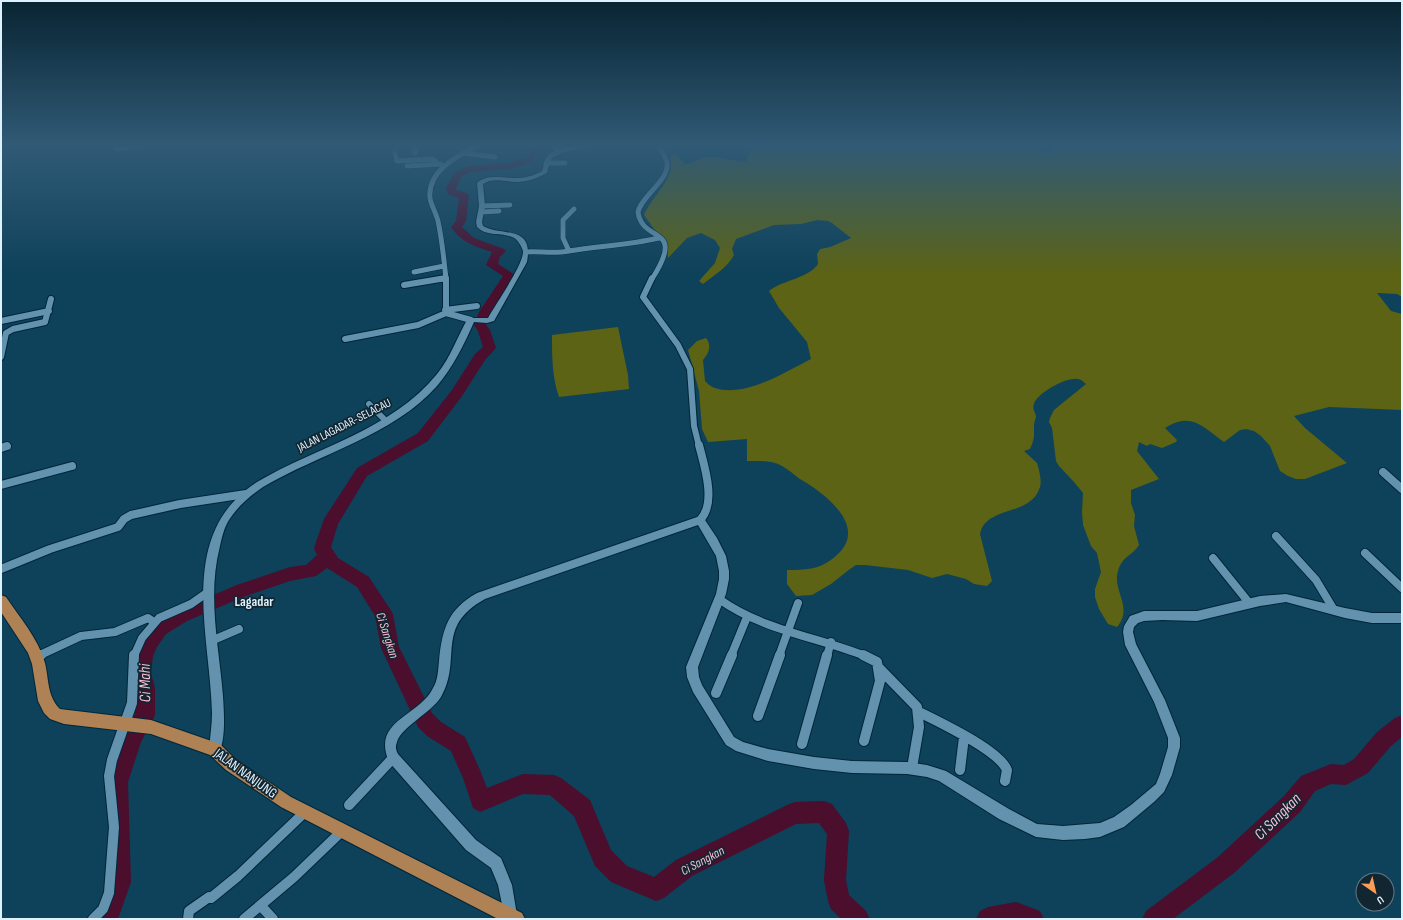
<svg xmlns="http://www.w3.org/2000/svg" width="1403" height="920" font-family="'Sofia Sans Condensed',sans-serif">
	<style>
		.green { fill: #5c6315 }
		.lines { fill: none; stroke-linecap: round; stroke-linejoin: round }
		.river { fill: #4b0e2d; fill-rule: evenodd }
		.minor-far3-casing { stroke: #012639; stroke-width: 6 }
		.minor-far2-casing { stroke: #012639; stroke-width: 8 }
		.minor-far1-casing { stroke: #012639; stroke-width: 10 }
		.minor-casing { stroke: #012639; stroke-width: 12 }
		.tertiary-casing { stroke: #012639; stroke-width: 2 }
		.primary-casing { stroke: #012639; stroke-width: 2 }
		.minor-far3 { stroke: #6292ae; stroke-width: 5 }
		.minor-far2 { stroke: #6292ae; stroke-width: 6 }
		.minor-far1 { stroke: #6292ae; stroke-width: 8 }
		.minor { stroke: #6292ae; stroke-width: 10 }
		.tertiary { fill: #6292ae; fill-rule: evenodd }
		.primary { fill: #ae8255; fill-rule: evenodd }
		.labels { text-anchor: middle; stroke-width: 3.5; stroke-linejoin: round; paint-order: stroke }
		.street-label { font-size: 12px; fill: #def1fe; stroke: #122631 }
		.water-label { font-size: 13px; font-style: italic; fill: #fabdd3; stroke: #122631 }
		.quarter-label { font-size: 14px; font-weight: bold; fill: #def1fe; stroke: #122631 }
		.near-street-label { font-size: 14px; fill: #def1fe; stroke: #122631 }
		.near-water-label { font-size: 16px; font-style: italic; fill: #fabdd3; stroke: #122631 }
	</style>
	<rect width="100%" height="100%" fill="#0e415a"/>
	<path class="green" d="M 757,145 L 1033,145 L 1043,152 L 1043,153 L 1052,153 L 1052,151 L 1047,145 L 1137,145 L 1156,148 L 1163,147 L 1161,145 L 1402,145 L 1402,297 L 1397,294 L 1377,293 L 1391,311 L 1402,314 L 1402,410 L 1329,407 L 1294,416 L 1305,428 L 1347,463 L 1305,479 L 1296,479 L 1288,476 L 1280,471 L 1270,446 L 1261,436 L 1254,431 L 1246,429 L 1240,430 L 1224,442 C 1203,427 1191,411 1165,428 L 1177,440 L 1176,442 L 1162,448 L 1150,444 L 1147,446 L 1139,442 L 1137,451 L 1159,479 L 1131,490 L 1131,503 L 1135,515 L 1134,526 L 1139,545 C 1131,557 1123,555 1118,571 C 1112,591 1134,607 1117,627 L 1108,624 L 1099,609 L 1095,597 L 1095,589 L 1101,572 L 1097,553 L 1091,546 L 1083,525 L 1082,512 L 1083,493 L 1074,482 L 1059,466 L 1056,461 L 1052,428 L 1049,422 L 1050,418 L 1054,410 L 1086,384 C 1084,383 1083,381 1081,380 C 1070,374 1037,393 1034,404 C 1032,408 1035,412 1036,416 C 1036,419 1034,422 1034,425 C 1034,436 1035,438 1030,449 L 1024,451 L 1037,463 C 1039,469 1042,481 1040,487 C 1031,517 986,505 980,534 L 992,581 L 987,586 L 974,584 L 966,579 L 947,574 L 932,578 L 908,570 L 865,565 L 856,565 L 850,569 L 831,584 L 812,595 L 796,596 L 787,584 L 787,570 C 810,570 823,569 840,552 C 865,525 826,495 805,482 C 797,478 790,470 782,466 C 772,460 758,461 747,461 L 747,439 L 708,442 L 702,429 L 699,391 L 688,350 L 697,341 L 706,338 C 712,346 709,353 703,360 L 705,381 C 708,384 711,387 715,388 C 745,398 785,372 811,359 L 807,342 L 779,308 L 769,291 C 783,280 809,278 818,264 L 817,254 L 820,249 L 830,247 L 851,238 L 832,223 L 828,221 L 817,220 L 801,224 L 774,225 L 736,239 L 732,249 L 734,255 C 727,268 714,275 703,284 L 699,281 L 715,263 L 720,248 L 715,240 L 701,233 L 687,238 L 668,258 L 667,244 L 654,229 L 644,215 C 651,197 677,177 670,158 L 672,155 L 676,154 L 685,164 C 693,164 698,158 706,157 C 717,156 730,160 741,162 L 746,161 C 749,154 750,150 757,145 Z
		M 618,327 L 628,375 L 629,389 L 559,397 C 552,377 552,356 552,335 Z"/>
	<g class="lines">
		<path class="river" d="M 536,145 L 569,145 L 565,148 L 540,150 L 533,161 L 515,168 L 471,172 L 462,176 L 456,188 L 457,190 L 468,194 L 469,196 L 466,221 L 462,227 L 474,238 L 504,249 L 506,251 L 500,257 L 498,264 L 515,275 L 492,312 L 486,325 L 490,330 L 496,348 L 485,360 L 462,396 L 428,441 L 367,476 L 338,524 L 331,547 L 338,558 L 369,577 L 390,609 L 393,614 L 399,647 L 432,713 L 441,722 L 465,737 L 480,770 L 487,788 L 523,774 L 554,775 L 561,778 L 590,800 L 611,850 L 627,866 L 654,877 L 676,860 L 787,805 L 795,802 L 824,801 L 832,804 L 846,823 L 849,831 L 846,880 L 849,895 L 866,911 L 870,919 L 841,919 L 831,909 L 828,901 L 824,880 L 827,834 L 819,823 L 796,824 L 692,876 L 664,898 L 656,901 L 611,882 L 595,866 L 574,816 L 550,795 L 523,794 L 480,812 L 473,808 L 463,778 L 451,751 L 427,736 L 418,727 L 381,648 L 375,616 L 357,587 L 327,568 L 316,576 L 290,581 L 243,597 L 187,621 L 166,634 L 157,647 L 153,656 L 151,673 L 155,688 L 155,715 L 141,742 L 128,782 L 131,882 L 118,919 L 94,919 L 109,882 L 108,782 L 122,739 L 135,714 L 135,688 L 133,673 L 135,656 L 144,636 L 154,622 L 175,611 L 237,585 L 290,567 L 306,565 L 317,555 L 314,548 L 324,519 L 357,468 L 418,433 L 452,390 L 475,354 L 483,347 L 478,331 L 474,325 L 479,312 L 503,276 L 486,265 L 492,252 C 475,247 461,242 451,227 L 456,221 L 459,198 L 448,194 L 446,188 L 455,172 L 469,166 L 510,163 L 527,157 L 534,146 Z
			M 1402,715 L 1402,737 L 1391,746 L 1368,773 L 1346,785 L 1331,784 L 1315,791 L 1300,812 L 1234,873 L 1173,919 L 1142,919 L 1146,911 L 1218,857 L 1284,796 L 1301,776 L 1331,764 L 1344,765 L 1354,759 L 1377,732 L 1395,718 Z
			M 1016,902 L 1040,911 L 1044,919 L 976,919 L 980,911 L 988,907 Z"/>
		<g class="minor-far3-casing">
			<path id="minor-far3" d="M 415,145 L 415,153
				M 554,145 L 558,152
				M 117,149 L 141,145
				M 395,153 L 397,161 L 433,159 L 438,164
				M 462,153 L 495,157
				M 547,163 L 565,163
				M 407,166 L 441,164
				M 482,206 L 510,205
				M 481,212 L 499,211
				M 569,251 C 599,246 629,245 659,238
				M 526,252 C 540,251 555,254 569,251 L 563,238 L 563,220 L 574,209
				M 414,272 L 444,266
				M 442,279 L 446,278
				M 446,279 C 444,260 442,239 438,221 C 436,213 431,205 430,198 C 427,170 459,155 479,145
				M 652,279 C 687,224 642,244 638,212 C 642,195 670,180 667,162 C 665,156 661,151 659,145"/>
		</g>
		<g class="minor-far2-casing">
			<path id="minor-far2" d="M 446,278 L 446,313 L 471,320
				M 652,278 L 643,297 L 678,345 L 690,369 L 694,426 L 699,446
				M 404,285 L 446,278
				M 445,310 L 477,306
				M 1,321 L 49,311
				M 345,339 L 418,325 L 446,313
				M 1,357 L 6,333 L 13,329 L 45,322 L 51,299
				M 369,404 L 385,420"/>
		</g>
		<g class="minor-far1-casing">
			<path id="minor-far1" d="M 699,445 C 704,465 717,503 700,520
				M 1,448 L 7,446
				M 1383,472 L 1402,489
				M 1,485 L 72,466
				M 1276,536 L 1316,580 L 1334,610
				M 1365,553 L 1402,588
				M 1213,558 L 1250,604
				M 1,569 L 50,549 L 118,527 L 124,519 L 131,515 L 180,504 L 246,494
				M 719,599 C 762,630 817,637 865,656
				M 211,641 L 239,629
				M 38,656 L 81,636 L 115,632 L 148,618 L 154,622
				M 134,656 L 142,638 L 159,618 L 191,604 L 208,592
				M 731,656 L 747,617
				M 779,656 L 798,603
				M 827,656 L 831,642"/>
		</g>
		<g class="minor-casing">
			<path id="minor" d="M 863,655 L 877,662 L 880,681 L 864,741
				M 36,657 L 41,655
				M 879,668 L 917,707 L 919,727 L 913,762
				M 716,693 L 732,655
				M 919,712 C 939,722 999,750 1007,770 L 1005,781
				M 758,716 L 780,655
				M 802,744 L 827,655
				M 960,770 L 964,737
				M 349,805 L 393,758
				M 261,906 L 273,919
				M 93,919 L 103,909 L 109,893 L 114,827 L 109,776 L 112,760 L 132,703 L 134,655
				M 188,919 L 189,911 L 209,897 L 211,898 L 238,876 L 306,811
				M 244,919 L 294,877 L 342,831"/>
		</g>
		<g class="tertiary-casing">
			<path id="tertiary" d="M 583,145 L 598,145 L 564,152 L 553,157 L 550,161 L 547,173 C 538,178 527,182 517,182 C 506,182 493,177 483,184 L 485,206 L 482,222 L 483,226 C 502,237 534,224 527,262 L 494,321 L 487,323 L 474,322 C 464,345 453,367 437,386 C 394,435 319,454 263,487 C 250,496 238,506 229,520 C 224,528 222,537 220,546 C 207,596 219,646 223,696 C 224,713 226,738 219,753 L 215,755 L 211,753 L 209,749 C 210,737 212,725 212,713 C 210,633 176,534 257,482 C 316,447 392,430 437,374 C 451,357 457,337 468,318 L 488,318 C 495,305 524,264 523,251 C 522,247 517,238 512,237 C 500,232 487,237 477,227 L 476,222 L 479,206 L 477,183 C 488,173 504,179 518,178 C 526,178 535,175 542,171 C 544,167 543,162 546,158 C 553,147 572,147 583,145 Z
				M 700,516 L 703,517 L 717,538 L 726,556 L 729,571 L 729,579 L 726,594 L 698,667 L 699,677 L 702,685 L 734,737 L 743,742 L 768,749 L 814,757 L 852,761 L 907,762 L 927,765 L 946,771 L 1009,809 L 1037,824 L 1063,826 L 1100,823 L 1114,817 L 1131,805 L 1156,784 L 1160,774 L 1168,747 L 1168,738 L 1154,702 L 1125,645 L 1123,632 L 1124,626 L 1130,616 L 1144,611 L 1197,611 L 1260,596 L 1286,594 L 1345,608 L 1372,613 L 1402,613 L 1402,623 L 1372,623 L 1345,618 L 1286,602 L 1260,606 L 1197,621 L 1162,620 L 1144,621 L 1138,623 L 1134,627 L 1133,632 L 1136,644 L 1165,700 L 1180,738 L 1180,747 L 1172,775 L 1164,792 L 1154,802 L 1124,827 L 1100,837 L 1085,839 L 1063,840 L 1036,837 L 999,819 L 939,781 L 927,777 L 907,774 L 852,773 L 814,769 L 768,761 L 736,751 L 726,745 L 693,692 L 687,677 L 686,667 L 716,594 L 719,579 L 719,571 L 716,556 L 698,525 L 485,599 C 434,627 463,659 441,697 C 431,713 401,727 397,742 C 395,747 396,750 398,754 L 476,840 L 501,858 L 512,885 L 517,915 L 515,919 L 505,919 L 498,885 L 491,868 L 466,850 L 389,762 C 371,720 419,717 433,688 C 438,680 438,670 439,661 C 442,629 448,609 477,593 Z"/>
		</g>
		<g class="primary-casing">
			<path id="primary" d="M 1,595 L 6,597 C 20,618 38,638 45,663 C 49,679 47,696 60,709 L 151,720 L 220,744 L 236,760 L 291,797 L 522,913 L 525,919 L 498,919 L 281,807 L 226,770 L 210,755 L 151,734 L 64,724 L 50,719 L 44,713 L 38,701 L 32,664 L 28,653 L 1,612 Z"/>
		</g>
		<use href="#minor-far3" class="minor-far3"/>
		<use href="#minor-far2" class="minor-far2"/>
		<use href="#minor-far1" class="minor-far1"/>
		<use href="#minor" class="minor"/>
		<use href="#tertiary" class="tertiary"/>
		<use href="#primary" class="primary"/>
	</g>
	<linearGradient id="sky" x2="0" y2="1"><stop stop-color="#082432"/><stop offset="0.53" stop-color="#305a76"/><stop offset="1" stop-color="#305a76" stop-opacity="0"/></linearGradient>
	<rect width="1403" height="274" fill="url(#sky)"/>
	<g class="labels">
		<g class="street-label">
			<text transform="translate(344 425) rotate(-27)" y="4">JALAN LAGADAR-SELACAU</text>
		</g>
		<g class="water-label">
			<text transform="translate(388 635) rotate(72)" y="5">Ci Sangkan</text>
			<text transform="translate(702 860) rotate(-28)" y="5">Ci Sangkan</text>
		</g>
		<g class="quarter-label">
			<text x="254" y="606">Lagadar</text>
		</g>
		<g class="near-street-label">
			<text transform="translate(246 773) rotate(36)" y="5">JALAN NANJUNG</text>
		</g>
		<g class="near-water-label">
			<text transform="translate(144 683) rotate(-91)" y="6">Ci Mahi</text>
			<text transform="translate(1277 816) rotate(-45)" y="6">Ci Sangkan</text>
		</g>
	</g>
	<rect width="1403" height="920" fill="none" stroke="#def1fe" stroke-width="4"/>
	<g transform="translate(1375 892) rotate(146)"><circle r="19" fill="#122631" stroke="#647783"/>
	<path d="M0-3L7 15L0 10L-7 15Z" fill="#fd9c56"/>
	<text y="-6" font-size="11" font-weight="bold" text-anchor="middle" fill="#def1fe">U</text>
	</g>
</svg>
